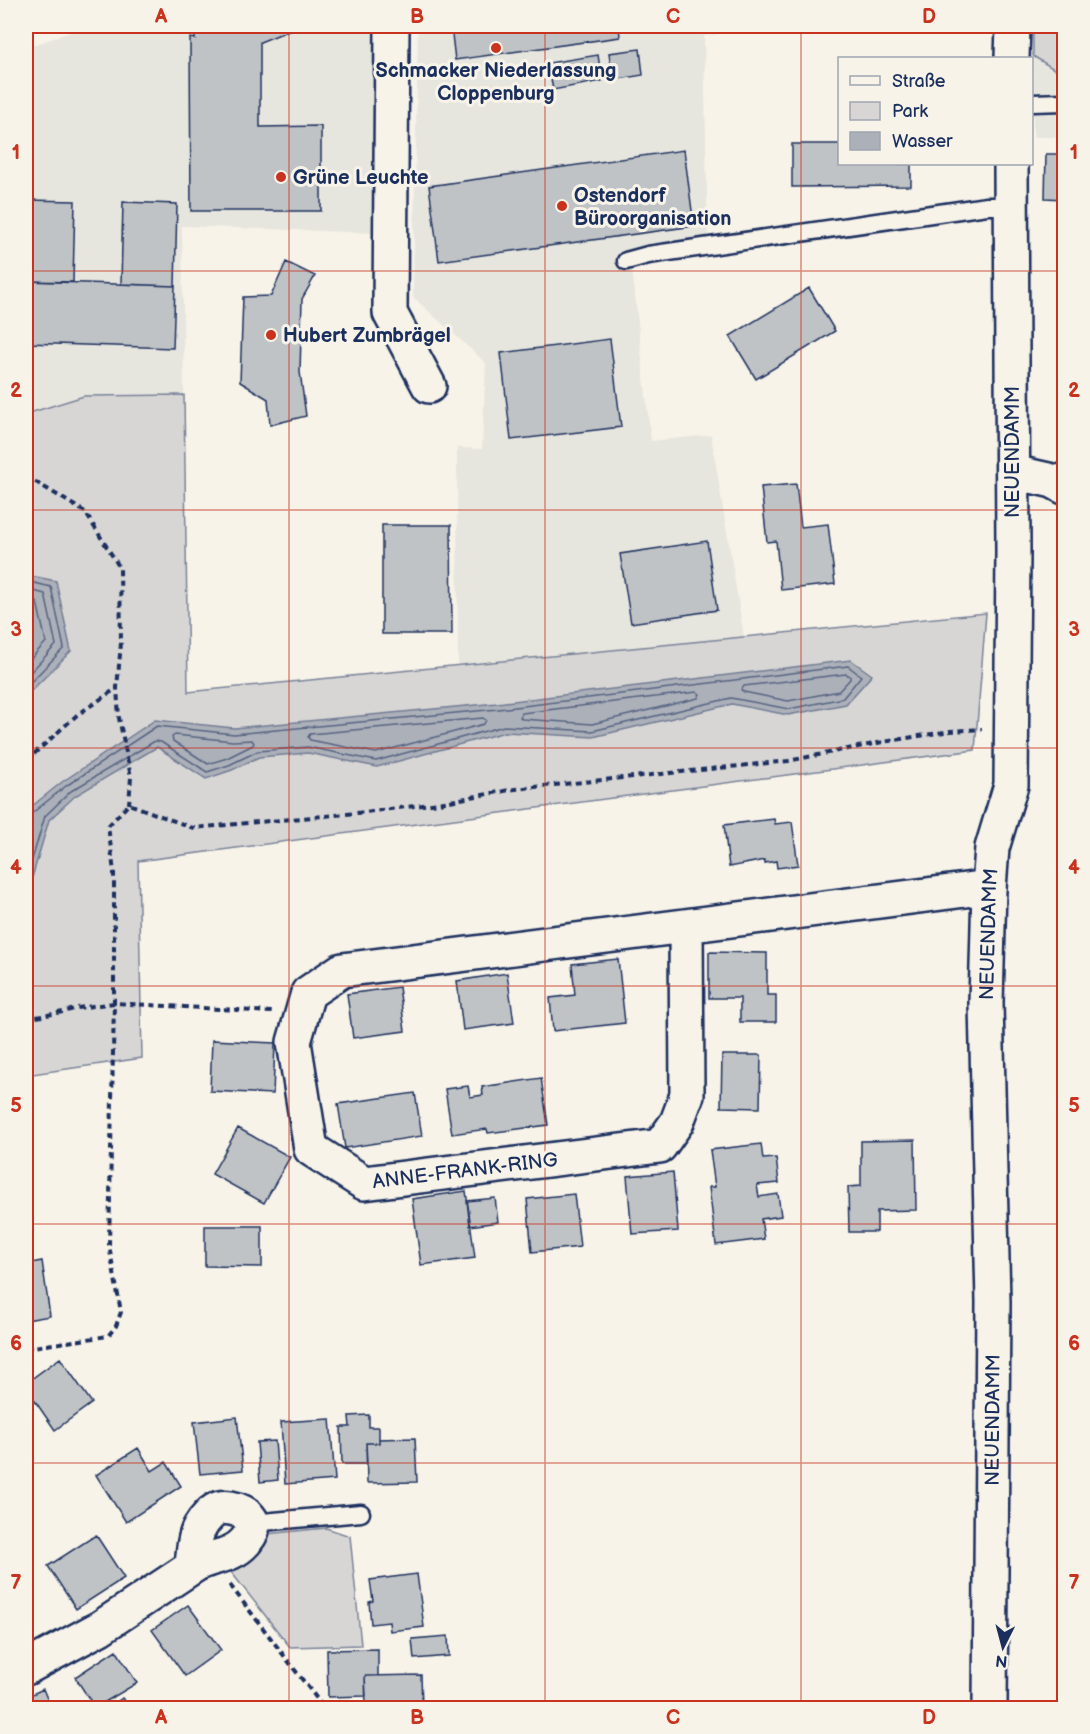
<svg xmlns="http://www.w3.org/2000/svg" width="1090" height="1734" font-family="'Balsamiq Sans',sans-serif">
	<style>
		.built { fill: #e6e5de }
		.green { fill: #d7d6d4; stroke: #798299; stroke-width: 1.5 }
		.water { fill: #acb0b9; stroke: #727c95; stroke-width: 1.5 }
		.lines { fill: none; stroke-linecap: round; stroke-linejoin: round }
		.shore { stroke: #556382; stroke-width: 1.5 }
		.building { fill: #c0c3c5; stroke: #1b2f5e; stroke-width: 1.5 }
		.service-casing { stroke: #1b2f5e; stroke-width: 21 }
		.minor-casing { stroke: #1b2f5e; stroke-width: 38 }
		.path { stroke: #1b2f5e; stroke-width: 4; stroke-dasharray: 6 4.5; stroke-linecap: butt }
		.service { stroke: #f7f3e8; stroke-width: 16 }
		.minor { stroke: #f7f3e8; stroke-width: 33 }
		.grid { fill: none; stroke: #c8321e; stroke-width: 1.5; stroke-opacity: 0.55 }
		.poi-dot { fill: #c8321e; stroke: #f7f3e8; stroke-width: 2 }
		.labels { text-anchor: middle; stroke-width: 6; stroke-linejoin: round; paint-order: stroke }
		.poi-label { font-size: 20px; font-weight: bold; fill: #1b2f5e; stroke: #f7f3e8; text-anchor: start }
		.street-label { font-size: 20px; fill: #1b2f5e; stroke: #f7f3e8 }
		.neatline { fill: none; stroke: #c8321e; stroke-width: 2 }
		.grid-label { font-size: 20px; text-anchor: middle; font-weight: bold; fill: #c8321e }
	</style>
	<rect width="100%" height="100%" fill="#f7f3e8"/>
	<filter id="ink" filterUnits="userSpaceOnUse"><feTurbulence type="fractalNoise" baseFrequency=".0167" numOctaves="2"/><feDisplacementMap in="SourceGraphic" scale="12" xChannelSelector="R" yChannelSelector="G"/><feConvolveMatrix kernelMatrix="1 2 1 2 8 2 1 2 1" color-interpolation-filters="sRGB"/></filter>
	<g filter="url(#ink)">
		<path class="built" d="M 87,26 L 378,26 L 376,233 L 182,226 L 184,395 L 84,396 L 26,414 L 26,48 Z
			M 418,26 L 772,26 L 704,36 L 708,249 L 631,259 L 651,441 L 711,435 L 744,637 L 458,665 L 457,448 L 482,449 L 486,363 L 413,297 Z
			M 1033,26 L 1064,26 L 1064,137 L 1033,137 Z"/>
		<path class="green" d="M 1033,26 L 1064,26 L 1064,70 L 1057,71 L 1033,56 Z
			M 184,395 L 188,692 L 986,613 L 975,750 L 138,861 L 142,1058 L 26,1075 L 26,414 L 84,396 Z
			M 326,1528 L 350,1536 L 361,1645 L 290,1647 L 228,1568 L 266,1534 Z"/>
		<path class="water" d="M 26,575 L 56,581 L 71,651 L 26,696 Z
			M 851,660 L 872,675 L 846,704 L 788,715 L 732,704 L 593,737 L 505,732 L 377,767 L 308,753 L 259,757 L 232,770 L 206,779 L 157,747 L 75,796 L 49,820 L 29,888 L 26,894 L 26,811 L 62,782 L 155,720 L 234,728 L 497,703 Z"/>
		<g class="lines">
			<path class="shore" d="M 26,581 L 51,587 L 64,648 L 26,687
				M 26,589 L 45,594 L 56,645 L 26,677
				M 26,598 L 37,602 L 46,642 L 26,664
				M 846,674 L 850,676 L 850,679 L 839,691 L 788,701 L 744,692 L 741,690 L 744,686 Z
				M 697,692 L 700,694 L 698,698 L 592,724 L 522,719 L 520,717 L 522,713 Z
				M 483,718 L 486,720 L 484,724 L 376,753 L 310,740 L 308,737 L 310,734 Z
				M 175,735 L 233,741 L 252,740 L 254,743 L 253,745 L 227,758 L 208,764 L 173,741 L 172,737 Z
				M 26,815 L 31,814 L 66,786 L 157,726 L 234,734 L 498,709 L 848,666 L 861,676 L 843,698 L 789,709 L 731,698 L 592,731 L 504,726 L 376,761 L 308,747 L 258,751 L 229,765 L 207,772 L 161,742 L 155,741 L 71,791 L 45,816 L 26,880"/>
		</g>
		<path class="building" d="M 195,26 L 300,26 L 260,42 L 260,127 L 321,126 L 321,211 L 191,211 L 190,38 L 195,39 Z
			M 451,26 L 619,26 L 620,37 L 455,60 Z
			M 640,49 L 643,75 L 613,80 L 609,53 Z
			M 598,55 L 602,81 L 553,90 L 548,63 Z
			M 792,144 L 840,144 L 840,164 L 911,164 L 911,186 L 792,187 Z
			M 684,150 L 694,226 L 439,261 L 429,186 Z
			M 1046,154 L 1064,154 L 1064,199 L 1045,198 Z
			M 26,200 L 75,201 L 73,282 L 26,281 Z
			M 123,202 L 177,204 L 175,286 L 121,284 Z
			M 286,262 L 315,276 L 302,299 L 300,372 L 306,416 L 270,425 L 268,399 L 240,382 L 243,297 L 271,296 Z
			M 26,281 L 175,286 L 173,348 L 26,343 Z
			M 809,288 L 835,331 L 756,379 L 730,336 Z
			M 610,339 L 621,427 L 511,440 L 501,353 Z
			M 796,484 L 801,527 L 828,524 L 835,584 L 781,590 L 776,541 L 767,542 L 761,487 Z
			M 382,525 L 451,525 L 452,634 L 382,634 Z
			M 707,541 L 717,610 L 631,623 L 620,554 Z
			M 774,819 L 775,824 L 792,822 L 798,865 L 777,868 L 776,861 L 765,863 L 765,860 L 729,867 L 724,825 Z
			M 709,952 L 767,953 L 767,995 L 776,995 L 776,1022 L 740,1022 L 740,998 L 709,998 Z
			M 618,959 L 625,1023 L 553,1031 L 550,998 L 575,995 L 572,964 Z
			M 507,973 L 514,1023 L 463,1030 L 457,981 Z
			M 399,987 L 405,1031 L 353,1038 L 347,994 Z
			M 212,1040 L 275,1043 L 273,1094 L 210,1091 Z
			M 722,1055 L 761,1055 L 760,1108 L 721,1107 Z
			M 541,1078 L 548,1125 L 488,1133 L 487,1129 L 452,1134 L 445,1089 L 468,1086 L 470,1097 L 483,1095 L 482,1087 Z
			M 415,1093 L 422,1136 L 345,1148 L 338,1104 Z
			M 238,1128 L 290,1157 L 264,1203 L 212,1174 Z
			M 915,1140 L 916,1210 L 877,1211 L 877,1232 L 849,1232 L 848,1187 L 861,1186 L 861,1141 Z
			M 761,1144 L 763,1159 L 776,1158 L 779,1183 L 757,1185 L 759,1197 L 778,1194 L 781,1216 L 761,1219 L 764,1239 L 716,1245 L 709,1187 L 715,1187 L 710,1150 Z
			M 673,1172 L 678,1231 L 632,1234 L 627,1176 Z
			M 466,1191 L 475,1258 L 421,1265 L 412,1199 Z
			M 574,1194 L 580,1247 L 532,1252 L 527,1199 Z
			M 495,1198 L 498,1222 L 470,1226 L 467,1201 Z
			M 205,1226 L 262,1226 L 262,1267 L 205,1266 Z
			M 42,1261 L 50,1316 L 26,1320 L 26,1264 Z
			M 60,1358 L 92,1403 L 55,1430 L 26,1388 L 26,1383 Z
			M 369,1415 L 369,1427 L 379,1427 L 379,1443 L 366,1443 L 367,1464 L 342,1464 L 341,1427 L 350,1427 L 349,1416 Z
			M 237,1417 L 243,1470 L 200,1474 L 194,1422 Z
			M 330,1419 L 335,1480 L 285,1484 L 281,1422 Z
			M 415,1438 L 417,1482 L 367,1483 L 366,1443 L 379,1443 L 379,1439 Z
			M 275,1441 L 278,1480 L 260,1482 L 257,1442 Z
			M 138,1448 L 152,1471 L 166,1462 L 181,1486 L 126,1522 L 96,1475 Z
			M 96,1535 L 124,1578 L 76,1609 L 48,1566 Z
			M 417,1574 L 424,1627 L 390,1631 L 389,1622 L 371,1624 L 369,1602 L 373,1601 L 370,1580 Z
			M 188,1605 L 221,1650 L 185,1676 L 152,1630 Z
			M 448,1636 L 449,1656 L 414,1659 L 412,1639 Z
			M 378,1649 L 378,1676 L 365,1676 L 366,1696 L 328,1697 L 327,1650 Z
			M 116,1650 L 137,1683 L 95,1708 L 75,1677 Z
			M 421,1675 L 422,1708 L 366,1708 L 365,1676 Z
			M 43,1689 L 51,1708 L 26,1708 L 26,1697 Z
			M 122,1698 L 130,1708 L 109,1708 Z"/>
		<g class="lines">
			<g class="service-casing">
				<path id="service" d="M 1032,103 L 1064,102
					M 626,261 L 648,255 L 987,206 L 1011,206
					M 252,1523 L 361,1513"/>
			</g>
			<g class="minor-casing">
				<g id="minor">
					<path d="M 392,26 L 390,313 L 429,386"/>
					<path d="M 1012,58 L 1013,26"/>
					<path d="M 1013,472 L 1053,481 L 1064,487"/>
					<path d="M 686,926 L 687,1095 L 677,1122 L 660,1146 L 364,1183 L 311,1149 L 294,1042 L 308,993 L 342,970 L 981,888 L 989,888"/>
					<path d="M 26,1668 L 100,1628 L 192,1567 C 209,1555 230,1559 245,1542 C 247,1539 252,1534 252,1530 C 257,1514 232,1505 220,1508 C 212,1510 204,1520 200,1527 C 194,1537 193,1555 192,1567"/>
					<path id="s1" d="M 990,1708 L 993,1302 L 986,1003 L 989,888 L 992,848 L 1011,785 L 1013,552 L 1011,164"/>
				</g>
			</g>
			<path class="path" d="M 26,476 L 85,512 L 120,568 L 121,643 L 117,688 L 119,718 L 131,777 L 129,804
				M 26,761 L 77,715 L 117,688
				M 26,1019 L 63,1012 L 78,1008 L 114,1003 L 272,1012
				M 26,1348 L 108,1336 L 116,1326 L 121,1312 L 109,1245 L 114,1003 L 114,872 L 108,826 L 129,804 L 193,828 L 357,813 L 439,803 L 515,789 L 788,761 L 883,742 L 950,731 L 982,729
				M 230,1585 L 324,1708"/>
			<use href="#service" class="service"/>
			<use href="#minor" class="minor"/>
		</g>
	</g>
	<path class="grid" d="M 289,26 L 289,1708M 545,26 L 545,1708M 801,26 L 801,1708M 26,271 L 1064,271M 26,510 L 1064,510M 26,748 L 1064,748M 26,986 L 1064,986M 26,1224 L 1064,1224M 26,1463 L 1064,1463"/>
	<g class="poi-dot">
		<circle cx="496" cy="48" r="6"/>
		<circle cx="281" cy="177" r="6"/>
		<circle cx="562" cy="206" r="6"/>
		<circle cx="271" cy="335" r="6"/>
	</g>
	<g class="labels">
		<g class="poi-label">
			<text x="496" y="77" text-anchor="middle">Schmacker Niederlassung<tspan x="496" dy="23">Cloppenburg</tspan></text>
			<text x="293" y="184">Grüne Leuchte</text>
			<text x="574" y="202">Ostendorf<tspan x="574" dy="23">Büroorganisation</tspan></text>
			<text x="283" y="342">Hubert Zumbrägel</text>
		</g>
		<g class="street-label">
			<text transform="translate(1012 452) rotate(-90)" y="7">NEUENDAMM</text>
			<text dy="7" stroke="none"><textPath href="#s1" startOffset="774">NEUENDAMM</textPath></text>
			<text transform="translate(465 1170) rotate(-7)" y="7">ANNE-FRANK-RING</text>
			<text dy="7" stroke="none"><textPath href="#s1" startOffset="288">NEUENDAMM</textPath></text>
		</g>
	</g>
	<rect width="1090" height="1734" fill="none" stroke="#f7f3e8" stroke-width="66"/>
	<rect x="838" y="57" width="195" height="108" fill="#f7f3e8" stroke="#9fa5b1" stroke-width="1.5"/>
	<rect x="850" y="76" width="30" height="9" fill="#f7f3e8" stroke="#9fa5b1" stroke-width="1.5"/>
	<text x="892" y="87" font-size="18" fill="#1b2f5e">Straße</text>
	<rect x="850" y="102" width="30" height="18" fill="#d7d6d4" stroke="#9fa5b1" stroke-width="1.5"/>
	<text x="892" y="117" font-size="18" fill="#1b2f5e">Park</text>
	<rect x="850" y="132" width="30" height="18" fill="#acb0b9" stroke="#9fa5b1" stroke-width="1.5"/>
	<text x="892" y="147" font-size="18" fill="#1b2f5e">Wasser</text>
	<g transform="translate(1003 1647) rotate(186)" stroke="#f7f3e8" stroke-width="4.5" paint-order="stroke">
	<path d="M0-4.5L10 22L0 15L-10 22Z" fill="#1b2f5e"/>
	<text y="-9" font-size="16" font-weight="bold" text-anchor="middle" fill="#1b2f5e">N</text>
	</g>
	<rect x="33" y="33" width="1024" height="1668" class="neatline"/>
	<g class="grid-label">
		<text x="161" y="23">A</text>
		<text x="417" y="23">B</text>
		<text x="673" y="23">C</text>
		<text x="929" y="23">D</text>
		<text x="16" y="159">1</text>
		<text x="1074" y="159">1</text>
		<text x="16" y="397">2</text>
		<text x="1074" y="397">2</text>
		<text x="16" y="636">3</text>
		<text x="1074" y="636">3</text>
		<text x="16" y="874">4</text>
		<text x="1074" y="874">4</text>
		<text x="16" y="1112">5</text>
		<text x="1074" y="1112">5</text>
		<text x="16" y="1350">6</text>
		<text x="1074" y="1350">6</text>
		<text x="16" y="1589">7</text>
		<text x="1074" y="1589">7</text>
		<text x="161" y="1724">A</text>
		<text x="417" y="1724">B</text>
		<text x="673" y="1724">C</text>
		<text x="929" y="1724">D</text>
	</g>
</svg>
